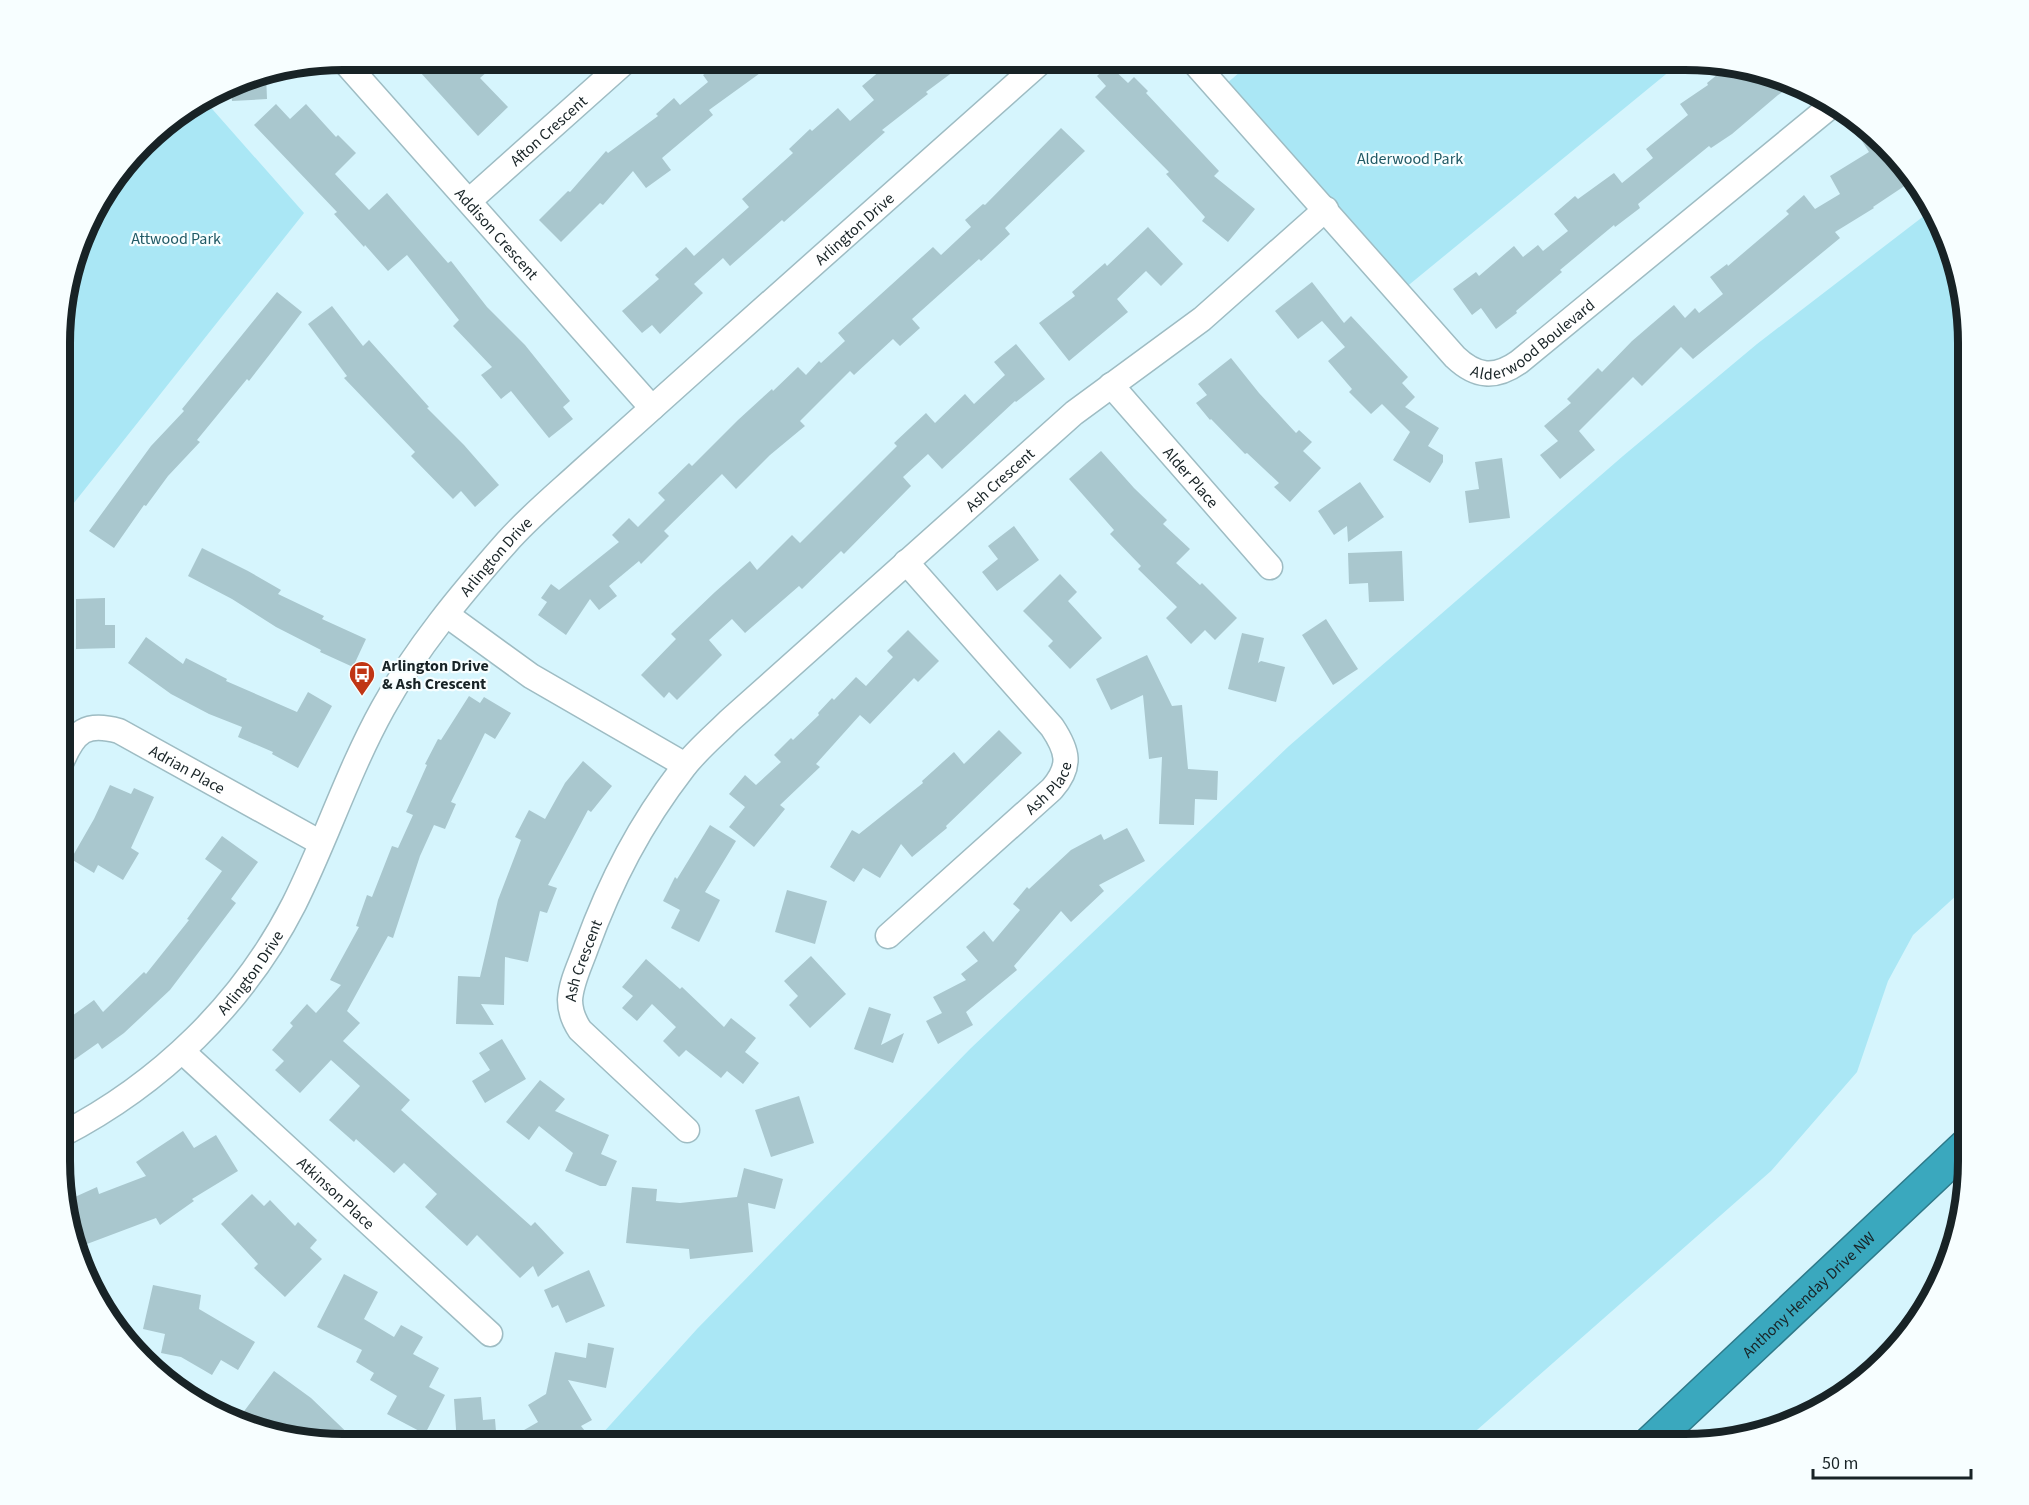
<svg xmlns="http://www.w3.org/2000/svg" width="2029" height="1505" font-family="'Source Sans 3',sans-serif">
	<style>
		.green { fill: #aae7f5 }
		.building { fill: #a9c7ce }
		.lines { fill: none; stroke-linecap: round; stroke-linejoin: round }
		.minor-casing { stroke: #9ebcc3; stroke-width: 27 }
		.highway-casing { stroke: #2e7989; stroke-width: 36 }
		.minor { stroke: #fff; stroke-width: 24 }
		.highway { stroke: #3aa8be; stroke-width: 33 }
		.labels { text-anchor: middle; stroke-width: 4.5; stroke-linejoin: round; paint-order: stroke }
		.street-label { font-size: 16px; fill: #182326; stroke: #f7feff }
		.park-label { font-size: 16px; fill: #215a66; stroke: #f7feff }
		.poi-label { font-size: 16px; font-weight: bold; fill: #182326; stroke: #f7feff; text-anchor: start }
		.rim { fill: none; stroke: #182326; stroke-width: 8 }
	</style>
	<rect width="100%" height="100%" fill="#d6f5fd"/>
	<path class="green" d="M 1254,60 L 1682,61 L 1399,293 L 1219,90 Z
		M 206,102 L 304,213 L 62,518 L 62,306 L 98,202 L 157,130 Z
		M 1933,209 L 1940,218 L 1969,343 L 1969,884 L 1913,935 L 1888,981 L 1857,1072 L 1771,1171 L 1460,1445 L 592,1445 L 697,1329 L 970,1049 L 1289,746 L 1623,456 L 1757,344 Z"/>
	<path class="building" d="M 432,60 L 477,60 L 488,71 L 480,78 L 508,107 L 478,136 L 420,72 Z
		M 724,60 L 778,60 L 709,110 L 713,115 L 662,158 L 671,170 L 646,188 L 633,171 L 603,205 L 600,203 L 561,242 L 539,220 L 568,191 L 570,192 L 606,151 L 608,153 L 658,116 L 656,114 L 674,98 L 680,105 L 708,82 L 703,75 Z
		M 893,60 L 969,60 L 926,92 L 928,94 L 882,130 L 885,132 L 784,222 L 782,220 L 730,266 L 723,258 L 694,284 L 703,293 L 660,334 L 652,325 L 642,333 L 622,311 L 659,279 L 655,275 L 686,247 L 694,256 L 749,207 L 742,199 L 793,153 L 789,149 L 810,129 L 812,131 L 838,108 L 850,121 L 874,100 L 862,86 Z
		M 1109,65 L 1128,83 L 1134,77 L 1148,91 L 1146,93 L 1219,171 L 1214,176 L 1255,209 L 1228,242 L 1202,221 L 1205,217 L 1166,174 L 1169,172 L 1095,97 L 1106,86 L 1097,76 Z
		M 1728,66 L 1796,83 L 1778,95 L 1732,134 L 1711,148 L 1709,146 L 1638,204 L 1640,208 L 1615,227 L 1614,225 L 1560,270 L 1562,272 L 1516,311 L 1517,313 L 1496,329 L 1481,308 L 1472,315 L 1453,289 L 1476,272 L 1479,276 L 1514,246 L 1523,257 L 1538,245 L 1543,251 L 1568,231 L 1554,214 L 1575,196 L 1578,199 L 1614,173 L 1622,183 L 1653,158 L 1646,149 L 1688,115 L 1680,104 L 1708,85 L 1707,83 Z
		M 266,73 L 267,99 L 232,101 L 231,87 L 252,75 Z
		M 276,104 L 290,119 L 306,104 L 336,137 L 338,135 L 356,153 L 335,174 L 369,210 L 387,193 L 448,263 L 451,261 L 487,307 L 525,345 L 570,401 L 563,407 L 573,419 L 549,438 L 511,391 L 501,399 L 481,375 L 492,367 L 453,326 L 459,320 L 407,255 L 388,271 L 365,245 L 364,247 L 334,214 L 337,212 L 254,125 Z
		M 1854,119 L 1872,130 L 1912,181 L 1873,207 L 1874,208 L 1835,232 L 1840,238 L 1693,359 L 1681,347 L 1642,386 L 1633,377 L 1579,431 L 1595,450 L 1560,479 L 1540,455 L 1558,441 L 1544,426 L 1571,403 L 1567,399 L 1598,368 L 1602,372 L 1632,341 L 1674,305 L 1685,318 L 1695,308 L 1699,313 L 1723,294 L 1710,277 L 1727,264 L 1728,266 L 1789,214 L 1786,211 L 1804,195 L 1815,209 L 1840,194 L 1830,176 L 1869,152 L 1850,122 Z
		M 1061,128 L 1085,151 L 1005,228 L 1010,234 L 981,261 L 979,259 L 912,319 L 920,328 L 900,346 L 893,339 L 854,375 L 850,371 L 800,421 L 805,426 L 770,455 L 736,489 L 722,474 L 664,531 L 669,536 L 641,564 L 639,561 L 609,586 L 617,596 L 599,610 L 590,599 L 566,635 L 538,615 L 547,602 L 541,598 L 551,584 L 559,590 L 619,542 L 612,535 L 629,518 L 638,527 L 665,500 L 658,493 L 689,463 L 692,466 L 738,420 L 772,389 L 773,391 L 798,367 L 806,375 L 819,361 L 821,363 L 845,341 L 838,333 L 933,247 L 941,255 L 971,227 L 965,220 L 983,204 L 985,205 Z
		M 1148,227 L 1183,264 L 1161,286 L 1146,271 L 1117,299 L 1128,312 L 1069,361 L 1039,323 L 1075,296 L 1072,292 L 1105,263 L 1107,266 Z
		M 1312,282 L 1344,323 L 1351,316 L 1408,377 L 1402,383 L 1415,397 L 1405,407 L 1439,428 L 1428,446 L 1443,455 L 1443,462 L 1430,483 L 1393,460 L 1410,432 L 1382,404 L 1371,414 L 1349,392 L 1352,389 L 1328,361 L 1345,347 L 1322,321 L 1298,339 L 1275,311 Z
		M 277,292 L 302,312 L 270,354 L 249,381 L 247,379 L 197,440 L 200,442 L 168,476 L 146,506 L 144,505 L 114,548 L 89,531 L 151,446 L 184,411 L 182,409 Z
		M 332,306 L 363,346 L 369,340 L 429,407 L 427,408 L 464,445 L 499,485 L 475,507 L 461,491 L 453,499 L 411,456 L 415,452 L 344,378 L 347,376 L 308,324 Z
		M 1016,344 L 1045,379 L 1016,402 L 1015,401 L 942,469 L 928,454 L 903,477 L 911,486 L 844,554 L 841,551 L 802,589 L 799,586 L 745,633 L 732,619 L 709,640 L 722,655 L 677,700 L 669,692 L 664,698 L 641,675 L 676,639 L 671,634 L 715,592 L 750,561 L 757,570 L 792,535 L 800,543 L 897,446 L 894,443 L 926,413 L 935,423 L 965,394 L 974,404 L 1005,375 L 994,362 Z
		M 1231,358 L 1259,393 L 1296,433 L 1299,430 L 1312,442 L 1303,451 L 1321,468 L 1290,502 L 1274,487 L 1279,483 L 1247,453 L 1245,454 L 1211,419 L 1210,420 L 1196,403 L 1207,395 L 1198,384 Z
		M 1101,451 L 1134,488 L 1167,520 L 1163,524 L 1190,549 L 1176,563 L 1200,585 L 1202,583 L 1237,618 L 1215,640 L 1205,630 L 1191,644 L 1166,618 L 1177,607 L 1138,569 L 1141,566 L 1110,534 L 1114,530 L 1069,479 Z
		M 1502,458 L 1510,518 L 1469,523 L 1465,491 L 1479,489 L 1475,462 Z
		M 1360,482 L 1384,517 L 1348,542 L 1347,526 L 1334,535 L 1318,511 Z
		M 1014,526 L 1039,560 L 997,591 L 982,572 L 998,559 L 988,546 Z
		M 202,548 L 248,571 L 281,590 L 278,594 L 324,616 L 322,619 L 366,639 L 353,667 L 320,652 L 321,650 L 276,627 L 232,599 L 188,576 Z
		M 1402,551 L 1404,601 L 1369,602 L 1368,583 L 1349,584 L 1348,553 Z
		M 1060,574 L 1077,592 L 1068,601 L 1102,638 L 1070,669 L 1048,646 L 1053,641 L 1023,611 Z
		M 105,598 L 105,625 L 115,625 L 115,648 L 76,649 L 76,599 Z
		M 1326,619 L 1358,669 L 1333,685 L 1302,635 Z
		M 908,630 L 939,661 L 918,682 L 914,678 L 870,724 L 860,715 L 816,764 L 820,767 L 780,805 L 785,809 L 754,847 L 729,827 L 745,807 L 729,794 L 745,775 L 756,785 L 781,762 L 774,755 L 791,738 L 793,740 L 819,715 L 818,713 L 832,698 L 834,700 L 856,677 L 866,686 L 893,657 L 887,651 Z
		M 1242,633 L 1264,638 L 1258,663 L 1261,661 L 1285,667 L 1276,702 L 1228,689 Z
		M 146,637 L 183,664 L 186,658 L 227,679 L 226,681 L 297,712 L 308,692 L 332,706 L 298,768 L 272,754 L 273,752 L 238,737 L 242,727 L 209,714 L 171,694 L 128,663 Z
		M 1147,655 L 1172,706 L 1182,705 L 1188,769 L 1218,771 L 1217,800 L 1195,799 L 1194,825 L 1159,824 L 1162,757 L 1149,759 L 1143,695 L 1111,710 L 1096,679 Z
		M 469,696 L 480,703 L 484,697 L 511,713 L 495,739 L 485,733 L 451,802 L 456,804 L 445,829 L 434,825 L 420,856 L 393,938 L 388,936 L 347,1011 L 360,1023 L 343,1041 L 410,1100 L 401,1110 L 531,1226 L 535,1222 L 564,1253 L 538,1277 L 533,1266 L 520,1278 L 477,1235 L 467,1246 L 425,1207 L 437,1194 L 404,1163 L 394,1173 L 356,1139 L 354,1142 L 329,1120 L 360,1086 L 331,1060 L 300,1093 L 275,1070 L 284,1061 L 272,1050 L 293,1026 L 290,1023 L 307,1004 L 316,1013 L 341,985 L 330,980 L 359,927 L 356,926 L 367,895 L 372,897 L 392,846 L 398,848 L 413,815 L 406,812 L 427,765 L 425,764 L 438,739 L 441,740 Z
		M 999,730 L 1022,753 L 946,826 L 947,828 L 912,857 L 901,844 L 880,878 L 863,868 L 854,882 L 830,867 L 852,830 L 859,834 L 923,783 L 922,781 L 954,752 L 964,764 Z
		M 583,761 L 612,786 L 591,812 L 588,810 L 548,885 L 557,888 L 547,913 L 540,911 L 528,962 L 505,957 L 504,1005 L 481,1004 L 494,1025 L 456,1024 L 458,976 L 480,977 L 498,900 L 521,840 L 515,837 L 529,810 L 545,819 L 565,783 Z
		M 110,785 L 131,794 L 134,788 L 154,797 L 131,848 L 139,853 L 123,880 L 98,865 L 94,873 L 71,859 L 94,819 Z
		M 710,825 L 736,841 L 705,892 L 720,900 L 699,942 L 671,928 L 680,910 L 663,901 L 675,877 L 677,879 Z
		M 1127,828 L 1145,861 L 1099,885 L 1104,891 L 1071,922 L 1061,911 L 1014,966 L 1017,970 L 966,1012 L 973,1025 L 938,1044 L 926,1021 L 942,1013 L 933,997 L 966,980 L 961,974 L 978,961 L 966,947 L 984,931 L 993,942 L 1020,910 L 1013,904 L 1027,887 L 1029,889 L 1071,850 L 1101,834 L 1104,840 Z
		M 222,836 L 258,862 L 231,899 L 236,903 L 170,990 L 124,1033 L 102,1049 L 98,1043 L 61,1069 L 61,1024 L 94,1000 L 103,1012 L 144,972 L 146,974 L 189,920 L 187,919 L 222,871 L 205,859 Z
		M 787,890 L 827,901 L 815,944 L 775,932 Z
		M 811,956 L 846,994 L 810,1028 L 789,1005 L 798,996 L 784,981 Z
		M 646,959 L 680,989 L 682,987 L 724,1027 L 731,1018 L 756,1038 L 745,1052 L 759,1063 L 743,1084 L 727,1071 L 721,1078 L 686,1050 L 679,1057 L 663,1041 L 676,1027 L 652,1004 L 637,1021 L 622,1008 L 633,996 L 622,987 Z
		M 869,1007 L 891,1014 L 881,1045 L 904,1033 L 893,1063 L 854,1049 Z
		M 502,1039 L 526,1079 L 485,1103 L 472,1081 L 490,1070 L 479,1053 Z
		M 540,1080 L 565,1099 L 555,1111 L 609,1135 L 601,1154 L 617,1161 L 606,1186 L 600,1186 L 565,1171 L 573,1153 L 539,1126 L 529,1140 L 506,1122 Z
		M 799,1096 L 814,1143 L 771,1157 L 755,1110 Z
		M 183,1131 L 194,1148 L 216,1135 L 238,1171 L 192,1199 L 194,1201 L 160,1225 L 156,1218 L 79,1247 L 66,1201 L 97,1187 L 99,1194 L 146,1176 L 136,1162 Z
		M 744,1168 L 783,1179 L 775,1209 L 748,1203 L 753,1252 L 690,1259 L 689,1249 L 626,1243 L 632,1187 L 657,1189 L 656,1201 L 680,1203 L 737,1197 Z
		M 252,1194 L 264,1206 L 270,1200 L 295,1226 L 298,1222 L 317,1240 L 310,1248 L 322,1259 L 285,1297 L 254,1268 L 258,1264 L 221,1224 Z
		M 589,1270 L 605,1306 L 566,1323 L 558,1305 L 552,1308 L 544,1290 Z
		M 344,1274 L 378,1292 L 364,1319 L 394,1337 L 401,1325 L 423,1337 L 413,1354 L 439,1368 L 429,1387 L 445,1395 L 425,1434 L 387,1414 L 397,1396 L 370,1380 L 374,1373 L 356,1362 L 362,1350 L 317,1327 Z
		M 153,1285 L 201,1295 L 199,1309 L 255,1342 L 238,1370 L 221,1360 L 212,1375 L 181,1357 L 161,1353 L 165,1334 L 143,1329 Z
		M 588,1343 L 614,1348 L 606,1388 L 568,1380 L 592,1420 L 581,1426 L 585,1431 L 563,1445 L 500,1444 L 538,1422 L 528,1405 L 546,1394 L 555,1352 L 586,1358 Z
		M 274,1371 L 311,1398 L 359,1444 L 325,1444 L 252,1427 L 239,1418 Z
		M 481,1397 L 483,1420 L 495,1419 L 497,1444 L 457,1444 L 454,1399 Z"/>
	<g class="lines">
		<g class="minor-casing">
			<g id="minor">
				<path id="s1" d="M 343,60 L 652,408"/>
				<path id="s2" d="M 1192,60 L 1455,357 C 1476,377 1495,379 1519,362 L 1832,105"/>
				<path id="s3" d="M 469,201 L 627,60"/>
				<path id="s4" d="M 1111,385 L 1270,567"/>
				<path d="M 447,615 L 531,676 L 685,765"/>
				<path id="s5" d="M 62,761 C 75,731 86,722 119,731 L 321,843"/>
				<path id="s6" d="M 888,936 L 1052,789 C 1072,766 1068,751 1052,727 L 906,562"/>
				<path id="s7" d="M 183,1052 L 490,1334"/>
				<path id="s8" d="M 687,1130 L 580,1030 C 574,1021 570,1012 570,1000 C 571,982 580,965 586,948 C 611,880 640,824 684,767 C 697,750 714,736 729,721 L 1074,413 L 1202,319 L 1326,209"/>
				<path id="s9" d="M 61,1135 C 160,1084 243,1004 294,904 C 326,840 348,771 383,708 C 416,648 462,593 507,542 C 530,516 558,493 583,470 C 622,435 660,401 699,366 C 814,264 929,162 1043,60"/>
			</g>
		</g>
		<g class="highway-casing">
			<g id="highway">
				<path id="s10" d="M 1648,1445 L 1968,1144"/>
			</g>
		</g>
		<use href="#minor" class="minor"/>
		<use href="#highway" class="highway"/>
	</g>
	<defs>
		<g id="bus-pin" transform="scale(1.35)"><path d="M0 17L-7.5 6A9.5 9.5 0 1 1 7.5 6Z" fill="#c03514" stroke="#f7feff"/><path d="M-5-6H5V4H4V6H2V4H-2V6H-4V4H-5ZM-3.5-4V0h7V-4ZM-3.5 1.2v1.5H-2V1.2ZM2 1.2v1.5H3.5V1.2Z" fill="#fff"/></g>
	</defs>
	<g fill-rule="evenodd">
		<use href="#bus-pin" x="362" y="674"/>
	</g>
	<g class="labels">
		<g class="street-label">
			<text dy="6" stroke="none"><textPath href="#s3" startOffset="106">Afton Crescent</textPath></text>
			<text dy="6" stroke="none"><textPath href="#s9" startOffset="1224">Arlington Drive</textPath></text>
			<text dy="6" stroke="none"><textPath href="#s1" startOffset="232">Addison Crescent</textPath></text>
			<text dy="6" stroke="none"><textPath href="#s2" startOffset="490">Alderwood Boulevard</textPath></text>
			<text dy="6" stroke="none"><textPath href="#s4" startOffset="122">Alder Place</textPath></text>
			<text dy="6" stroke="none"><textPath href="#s8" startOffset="867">Ash Crescent</textPath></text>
			<text dy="6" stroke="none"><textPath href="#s9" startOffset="738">Arlington Drive</textPath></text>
			<text dy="6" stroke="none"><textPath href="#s5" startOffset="152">Adrian Place</textPath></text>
			<text dy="6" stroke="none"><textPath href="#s6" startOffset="219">Ash Place</textPath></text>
			<text dy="6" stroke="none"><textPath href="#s8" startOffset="220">Ash Crescent</textPath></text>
			<text dy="6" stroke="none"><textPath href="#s9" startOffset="252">Arlington Drive</textPath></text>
			<text dy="6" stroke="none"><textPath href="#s7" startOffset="208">Atkinson Place</textPath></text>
			<text dy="6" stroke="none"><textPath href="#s10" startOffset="220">Anthony Henday Drive NW</textPath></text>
		</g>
		<g class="park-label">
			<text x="1410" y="164">Alderwood Park</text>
			<text x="176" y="244">Attwood Park</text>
		</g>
		<g class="poi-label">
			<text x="382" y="671">Arlington Drive<tspan x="382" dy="18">&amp; Ash Crescent</tspan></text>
		</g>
	</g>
	<path d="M0 0H2029V1505H0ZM343 70H1685A273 273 0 0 1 1958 343V1161A273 273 0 0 1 1685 1434H343A273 273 0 0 1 70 1161V343A273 273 0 0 1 343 70Z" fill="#f7feff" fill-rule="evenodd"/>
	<path class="rim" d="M343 70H1685A273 273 0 0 1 1958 343V1161A273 273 0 0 1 1685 1434H343A273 273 0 0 1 70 1161V343A273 273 0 0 1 343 70Z"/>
	<path d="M1813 1469v9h158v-9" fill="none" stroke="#182326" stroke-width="3"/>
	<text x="1822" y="1469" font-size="18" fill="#182326" stroke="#f7feff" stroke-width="4.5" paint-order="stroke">50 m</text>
</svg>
